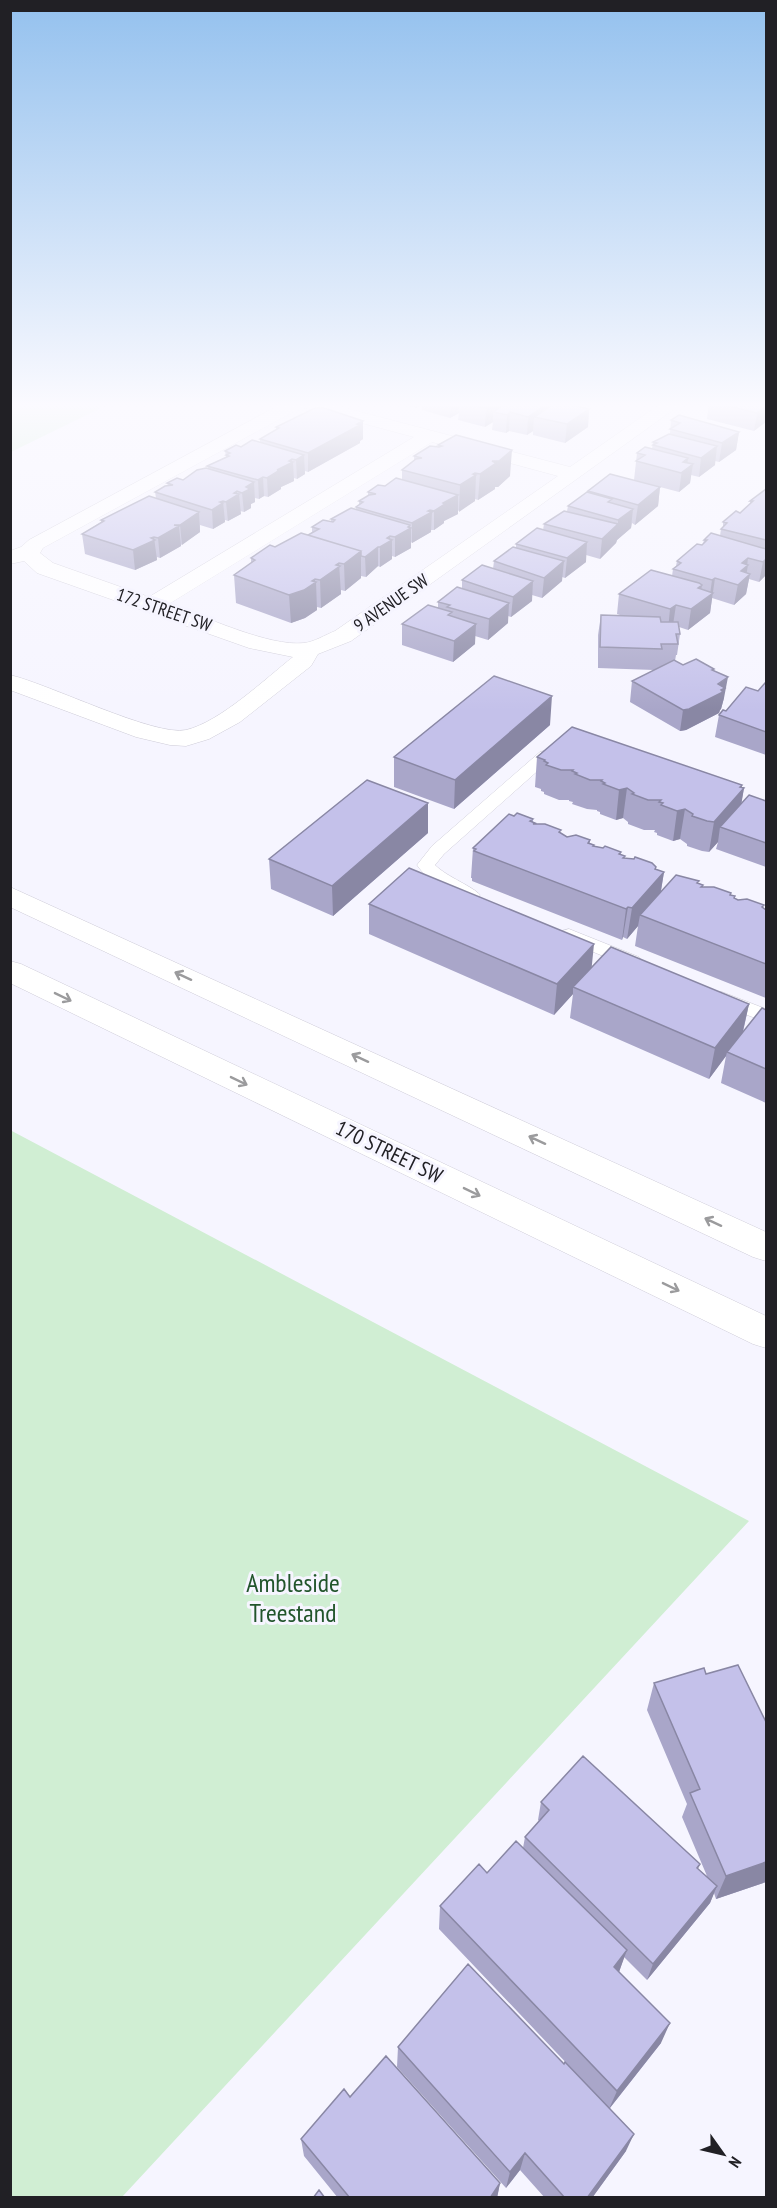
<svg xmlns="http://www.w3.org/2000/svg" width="777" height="2208" font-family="'PT Sans Narrow',sans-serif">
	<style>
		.green { fill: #d0eed3 }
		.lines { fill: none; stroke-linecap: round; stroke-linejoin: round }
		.lane-casing { stroke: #ceccd8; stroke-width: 1 }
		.street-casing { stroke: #ceccd8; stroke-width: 1 }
		.secondary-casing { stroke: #ceccd8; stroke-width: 1 }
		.lane { fill: #fff; fill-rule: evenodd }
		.street { fill: #fff; fill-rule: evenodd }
		.secondary { fill: #fff; fill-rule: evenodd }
		.wall { fill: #a9a6c9 }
		.shaded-wall { fill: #8987a4 }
		.building { fill: #c4c1ea; stroke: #8987a4; stroke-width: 1.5 }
		.oneway { stroke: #9b9b9d }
		.labels { text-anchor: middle; stroke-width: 6; stroke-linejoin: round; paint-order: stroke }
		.far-street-label { font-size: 18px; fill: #212025; stroke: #f6f5ff }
		.street-label { font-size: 21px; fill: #212025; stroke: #f6f5ff }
		.near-park-label { font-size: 26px; fill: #22552c; stroke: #f6f5ff }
	</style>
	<rect width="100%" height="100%" fill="#f6f5ff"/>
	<path class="green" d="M 11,402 L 113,402 L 11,452 Z
		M 10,1130 L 749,1521 L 122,2197 L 11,2197 Z"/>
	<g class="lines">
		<g class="lane-casing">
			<path id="lane" d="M 561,747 L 567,749 L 569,752 L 567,755 L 551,759 L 444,854 L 435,865 C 447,877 474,887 480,895 L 477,899 C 456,904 428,881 417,865 L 432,846 L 540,752 Z
				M 569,929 L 639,957 L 642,961 L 639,965 L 625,965 L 562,939 L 560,935 L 562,931 Z
				M 722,992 L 766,1009 L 766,1022 L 715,1003 L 712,998 L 715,993 Z"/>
		</g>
		<g class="street-casing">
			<path id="street" d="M 285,402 L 322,402 L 570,467 L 663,402 L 684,402 L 351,641 L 318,654 L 311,666 L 240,722 L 209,739 L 186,746 L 170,745 L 136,737 L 10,690 L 10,675 C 49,684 155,737 186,730 C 220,722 265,679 293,657 L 249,648 L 37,573 L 24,561 L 10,564 L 10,551 L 21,547 L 29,540 ZM 302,407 L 414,437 L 149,597 L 53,563 L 40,553 L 43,548 ZM 432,442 L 558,476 L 335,631 C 325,635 314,642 304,643 C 269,647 204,616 169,604 Z"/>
		</g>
		<g class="secondary-casing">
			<path id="secondary" d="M 10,887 L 766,1232 L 766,1261 L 753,1257 L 10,907 Z
				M 10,961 L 21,964 L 766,1316 L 766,1348 L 753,1344 L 10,983 Z"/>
		</g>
		<use href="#lane" class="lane"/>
		<use href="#street" class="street"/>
		<use href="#secondary" class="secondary"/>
	</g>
	<path class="wall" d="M 394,402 L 552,402 L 552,405 L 589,409 L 588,427 L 565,443 L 533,435 L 533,431 L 527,435 L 509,431 L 506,433 L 492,430 L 493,422 L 485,427 L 458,420 L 459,413 L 450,418 L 422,410 L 422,405 L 416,408 Z
		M 585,402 L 628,402 L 622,406 L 606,403 L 602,406 Z
		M 709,402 L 766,402 L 754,431 L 707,419 Z
		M 671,420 L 739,432 L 736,450 L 719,462 L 715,461 L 715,465 L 699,477 L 691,475 L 690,483 L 679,492 L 660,487 L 658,506 L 635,525 L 632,523 L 631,528 L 617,540 L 616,543 L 600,559 L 586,555 L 586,562 L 565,578 L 562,577 L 562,581 L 542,598 L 532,595 L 532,601 L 511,617 L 508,616 L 508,623 L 488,640 L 475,636 L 475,644 L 453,662 L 402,645 L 402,624 L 438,608 L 438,602 L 462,589 L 462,580 L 493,569 L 494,561 L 516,547 L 516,544 L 543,530 L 544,524 L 567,511 L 568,506 L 588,492 L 588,491 L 634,480 L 637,453 L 652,449 L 653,442 L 670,434 Z
		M 276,427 L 363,439 L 360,441 L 360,443 L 308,472 L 305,471 L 305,474 L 297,479 L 294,478 L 294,481 L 281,487 L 281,489 L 268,497 L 264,496 L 259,499 L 255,498 L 255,502 L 251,504 L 251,508 L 244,512 L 240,511 L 241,514 L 228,521 L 225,520 L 225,522 L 213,529 L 200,525 L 200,532 L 181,545 L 181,546 L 160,558 L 157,557 L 157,560 L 135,570 L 85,554 L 82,534 L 101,522 L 101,520 L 156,498 L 155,492 L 168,486 L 167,483 L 183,480 L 208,468 L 207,466 L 226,457 L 225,451 L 260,442 L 260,439 L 276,430 Z
		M 438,445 L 510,476 L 498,487 L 495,487 L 495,489 L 478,500 L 475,499 L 475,501 L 458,511 L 458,514 L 444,521 L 444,523 L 434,530 L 431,530 L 431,532 L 412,543 L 411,542 L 411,548 L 395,557 L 392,556 L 392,559 L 380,567 L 378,566 L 366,577 L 361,576 L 361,578 L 345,591 L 341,590 L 341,594 L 321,608 L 317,607 L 317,610 L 305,618 L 291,623 L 236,603 L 234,575 L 251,563 L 251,558 L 275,547 L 308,535 L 312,532 L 312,527 L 331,522 L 331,519 L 356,510 L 356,507 L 359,505 L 359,501 L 368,496 L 368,492 L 385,486 L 402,479 L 402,470 L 414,460 L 414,456 L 438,447 Z
		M 766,489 L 766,575 L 759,582 L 749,579 L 746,594 L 734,605 L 712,598 L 710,613 L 688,630 L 679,627 L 680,634 L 677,655 L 676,655 L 675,661 L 683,665 L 714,669 L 714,670 L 724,698 L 721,709 L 720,710 L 719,713 L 686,730 L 680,731 L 630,702 L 632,681 L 654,670 L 598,668 L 598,635 L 601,615 L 620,615 L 617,614 L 619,594 L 672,576 L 673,569 L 676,566 L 677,561 L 702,545 L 703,544 L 704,540 L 720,536 L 721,529 L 723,527 L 723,522 L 740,513 L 750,504 L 750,501 Z
		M 766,683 L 766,755 L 715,737 L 719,715 L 758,691 Z
		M 550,725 L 454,809 L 394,787 L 394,757 Z
		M 537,757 L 742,785 L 742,788 L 744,788 L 741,804 L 766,801 L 766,867 L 716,849 L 718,842 L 709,852 L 702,851 L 687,846 L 687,844 L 680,839 L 673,841 L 657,835 L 657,833 L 654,832 L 655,830 L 644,830 L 628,824 L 628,822 L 623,818 L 616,820 L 600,814 L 600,812 L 597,811 L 597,810 L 587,809 L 572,804 L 573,802 L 569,801 L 569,800 L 559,800 L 544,794 L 544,792 L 541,791 L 541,789 L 535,787 Z
		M 533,819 L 533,822 L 535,823 L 534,824 L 561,833 L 567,837 L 590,840 L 590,843 L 594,845 L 594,846 L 621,852 L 621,854 L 624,858 L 656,867 L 656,869 L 664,872 L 661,891 L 699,883 L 703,885 L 702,887 L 730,895 L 735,896 L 735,899 L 763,907 L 766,910 L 766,998 L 635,946 L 638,926 L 627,939 L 623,937 L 622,940 L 472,881 L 472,878 L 471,878 L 473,848 Z
		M 428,833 L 333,916 L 271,889 L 269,859 Z
		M 369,904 L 591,968 L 749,1004 L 743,1032 L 766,1010 L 766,1103 L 721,1083 L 726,1056 L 709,1079 L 570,1018 L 573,994 L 554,1015 L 369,934 Z
		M 654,1683 L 766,1882 L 716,1899 L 714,1893 L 710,1903 L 647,1980 L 624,1957 L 619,1972 L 661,2043 L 610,2108 L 626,2151 L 592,2198 L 545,2198 L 520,2170 L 506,2188 L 397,2067 L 398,2047 L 564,2064 L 573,2070 L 439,1929 L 440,1906 L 523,1848 L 525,1837 L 539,1821 L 538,1820 L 541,1802 L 700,1864 L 698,1869 L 707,1876 L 682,1817 L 687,1804 L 647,1710 Z
		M 350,2097 L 500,2183 L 497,2198 L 338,2198 L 304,2156 L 301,2139 Z"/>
	<path class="shaded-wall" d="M 416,402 L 422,402 L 422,405 L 416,408 Z
		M 451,402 L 459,402 L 459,413 L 450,418 Z
		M 497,402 L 512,402 L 493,412 L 493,422 L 485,427 L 486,408 Z
		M 550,402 L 552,402 L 551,418 L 534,417 L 533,431 L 527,435 L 528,417 Z
		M 622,402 L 628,402 L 622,406 Z
		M 766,406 L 766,422 L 754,431 L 757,413 Z
		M 589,409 L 588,427 L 565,443 L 567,424 Z
		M 510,412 L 509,431 L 506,433 L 507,415 Z
		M 363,421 L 363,439 L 360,441 L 360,443 L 308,472 L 308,453 Z
		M 739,432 L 736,450 L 719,462 L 722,443 Z
		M 717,446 L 715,465 L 699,477 L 701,458 Z
		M 512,450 L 510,476 L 498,487 L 495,487 L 495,489 L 478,500 L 480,474 L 492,461 Z
		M 304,455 L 305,474 L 297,479 L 296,460 Z
		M 688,458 L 687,469 L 693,464 L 690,483 L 679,492 L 683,462 Z
		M 292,459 L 292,463 L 293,462 L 294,481 L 281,487 L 281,489 L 268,497 L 267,478 Z
		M 475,473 L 475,476 L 476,475 L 475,501 L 459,512 L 460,485 Z
		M 263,477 L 264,496 L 259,499 L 258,480 Z
		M 254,482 L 255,502 L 251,504 L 251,508 L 244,512 L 242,493 L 246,487 Z
		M 660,487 L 658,506 L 635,525 L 638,505 Z
		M 237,491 L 237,496 L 239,494 L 241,514 L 228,521 L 226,502 L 234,493 Z
		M 458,495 L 458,514 L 444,521 L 444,523 L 434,530 L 434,511 L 443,503 Z
		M 223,501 L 225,522 L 213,529 L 212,510 Z
		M 633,509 L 631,528 L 617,540 L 616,543 L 600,559 L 602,539 L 618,524 L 618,520 Z
		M 430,510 L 430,513 L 432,512 L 431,532 L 412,543 L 412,523 Z
		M 199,512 L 200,532 L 182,545 L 180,525 Z
		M 410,525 L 410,529 L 411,528 L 411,548 L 395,557 L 395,537 Z
		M 179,526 L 181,546 L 160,558 L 158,538 Z
		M 390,536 L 390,541 L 392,540 L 392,559 L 380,567 L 380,547 L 387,538 Z
		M 154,537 L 157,560 L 135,570 L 133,550 Z
		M 587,542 L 586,562 L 565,578 L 567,558 Z
		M 378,547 L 378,566 L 366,577 L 365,557 Z
		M 361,551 L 361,578 L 345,591 L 344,564 Z
		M 748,558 L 747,567 L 748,565 L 746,577 L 750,574 L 746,594 L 734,605 L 742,563 Z
		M 766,559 L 766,575 L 759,582 L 763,562 Z
		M 564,561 L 562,581 L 542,598 L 544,578 Z
		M 339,563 L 341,594 L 321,608 L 320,580 Z
		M 715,578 L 710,613 L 688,630 L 691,609 L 698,588 L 702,585 L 699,603 L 710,595 L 712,580 Z
		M 315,579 L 315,583 L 316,582 L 317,610 L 305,618 L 291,623 L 289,595 Z
		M 533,581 L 532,601 L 511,617 L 513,597 Z
		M 509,603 L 508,623 L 488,640 L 489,619 Z
		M 676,605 L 673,625 L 668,630 L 670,609 Z
		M 476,624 L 475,644 L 453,662 L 454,641 Z
		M 728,677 L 724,698 L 721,709 L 720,710 L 719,713 L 686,730 L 680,731 L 683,710 Z
		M 552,696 L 550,725 L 454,809 L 455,780 Z
		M 742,785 L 741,792 L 744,788 L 739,818 L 720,827 L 718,842 L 709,852 L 714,822 Z
		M 627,788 L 623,818 L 616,820 L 619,790 Z
		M 428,803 L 428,833 L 333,916 L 332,886 Z
		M 685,809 L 680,839 L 673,841 L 677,811 Z
		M 656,867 L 654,883 L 664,872 L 659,902 L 640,915 L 638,926 L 627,939 L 632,908 Z
		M 628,907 L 623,937 L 622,940 L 626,909 Z
		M 594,944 L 591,974 L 573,987 L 573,994 L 554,1015 L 557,984 Z
		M 749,1004 L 742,1035 L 727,1052 L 726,1056 L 709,1079 L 715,1048 Z
		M 766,1862 L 766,1882 L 716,1899 L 726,1876 Z
		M 717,1886 L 710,1903 L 647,1980 L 653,1964 Z
		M 627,1950 L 619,1972 L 614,1967 Z
		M 670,2023 L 661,2043 L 609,2109 L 617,2091 Z
		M 634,2134 L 626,2151 L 592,2198 L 587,2198 Z
		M 525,2153 L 520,2170 L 506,2188 L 510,2172 Z
		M 500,2183 L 497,2198 L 490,2198 Z"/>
	<path class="building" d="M 461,402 L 497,402 L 486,408 Z
		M 508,402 L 550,402 L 528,417 L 510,412 L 507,415 L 493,412 Z
		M 557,402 L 560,402 L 589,409 L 567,424 L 534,417 Z
		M 712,402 L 766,402 L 766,406 L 757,413 Z
		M 315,408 L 324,408 L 363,421 L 357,424 L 360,425 L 308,453 L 260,439 L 279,428 L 276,427 Z
		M 679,415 L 739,432 L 722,443 L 670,429 L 680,423 L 671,420 Z
		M 669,434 L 717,446 L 701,458 L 653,445 L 657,443 L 653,442 Z
		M 456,435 L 512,450 L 499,461 L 492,461 L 496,463 L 480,474 L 475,473 L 473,474 L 476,475 L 460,485 L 402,470 L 416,459 L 422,458 L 414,456 L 430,446 L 439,447 L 442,446 L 438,445 Z
		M 252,440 L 304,455 L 296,460 L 292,459 L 289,461 L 293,462 L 277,470 L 280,470 L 267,478 L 263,477 L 258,480 L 207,466 L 229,456 L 226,455 L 230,453 L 225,451 L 236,445 L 241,447 Z
		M 645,447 L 688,458 L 683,462 L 693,464 L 681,473 L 636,461 L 645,455 L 637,453 Z
		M 206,468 L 254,482 L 246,487 L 250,489 L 242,493 L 237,491 L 234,493 L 239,494 L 226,502 L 223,501 L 220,502 L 223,503 L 212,510 L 155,492 L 165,486 L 173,485 L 167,483 L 177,478 L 183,480 L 197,470 Z
		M 610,474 L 660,487 L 638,505 L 588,491 Z
		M 396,478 L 458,495 L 443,503 L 445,504 L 434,511 L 430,510 L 428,511 L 432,512 L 412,523 L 356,507 L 363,502 L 359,501 L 369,495 L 376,494 L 368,492 L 378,485 L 385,486 Z
		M 766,489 L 766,540 L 721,529 L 727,523 L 723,522 L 736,511 L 740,513 L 753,501 L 750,501 Z
		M 587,492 L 612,499 L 608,502 L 633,509 L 618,520 L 568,506 Z
		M 149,496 L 199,512 L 180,525 L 174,525 L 179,526 L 158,538 L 154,537 L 151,538 L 155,540 L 133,550 L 82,534 L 104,521 L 101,520 Z
		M 351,508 L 410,525 L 408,527 L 411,528 L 395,537 L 390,536 L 387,538 L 392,540 L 380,547 L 378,547 L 365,557 L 361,556 L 361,551 L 308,535 L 319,529 L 312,527 L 323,520 L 333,522 L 335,520 L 331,519 Z
		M 564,511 L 618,524 L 602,539 L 544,524 Z
		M 537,528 L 587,542 L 567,558 L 516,544 Z
		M 301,533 L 361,551 L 344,564 L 339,563 L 336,565 L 340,566 L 320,580 L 315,579 L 312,581 L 316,582 L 304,590 L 289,595 L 234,575 L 255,560 L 251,558 L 270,545 L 275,547 Z
		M 711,533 L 766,549 L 766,559 L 763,562 L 748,558 L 742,563 L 748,565 L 741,571 L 750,574 L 738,585 L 715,578 L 712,580 L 673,569 L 681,563 L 677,561 L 697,544 L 702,545 L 707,540 L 704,540 Z
		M 513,547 L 564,561 L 544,578 L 494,561 Z
		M 482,565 L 533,581 L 513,597 L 462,580 Z
		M 651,570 L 699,583 L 702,585 L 698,588 L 713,593 L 691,609 L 676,605 L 670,609 L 619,594 Z
		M 457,587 L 509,603 L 489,619 L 447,607 L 450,605 L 438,602 Z
		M 428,605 L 452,612 L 448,615 L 476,624 L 454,641 L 402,624 Z
		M 601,615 L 660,617 L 661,622 L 678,622 L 680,634 L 676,634 L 678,644 L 661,644 L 662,649 L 600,647 Z
		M 696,659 L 714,669 L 712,670 L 728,677 L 718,684 L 725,688 L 721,690 L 723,692 L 689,709 L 683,710 L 632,681 L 674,660 L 683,665 Z
		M 494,676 L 552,696 L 455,780 L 394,757 Z
		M 765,683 L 766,683 L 766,732 L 719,715 L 723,710 L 726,711 L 746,687 L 758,691 Z
		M 572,727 L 742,785 L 740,787 L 744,788 L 714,822 L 707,821 L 692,816 L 693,814 L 685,809 L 677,811 L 661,805 L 663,803 L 659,802 L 661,800 L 648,800 L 632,794 L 634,793 L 627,788 L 619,790 L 603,784 L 605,783 L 601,781 L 602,780 L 590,780 L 575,774 L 577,773 L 572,771 L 573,770 L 561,770 L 546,765 L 548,763 L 544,761 L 545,760 L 537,757 Z
		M 367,780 L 428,803 L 332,886 L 269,859 Z
		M 749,795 L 766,801 L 766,843 L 720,827 Z
		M 517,813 L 533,819 L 530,821 L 535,823 L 533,824 L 545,824 L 561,830 L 559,832 L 567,837 L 576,835 L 590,840 L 588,843 L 594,845 L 593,846 L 603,848 L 605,846 L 621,852 L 619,854 L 625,856 L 623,858 L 634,859 L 635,857 L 652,863 L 656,867 L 655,869 L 664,872 L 632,908 L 628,907 L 626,909 L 474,851 L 476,849 L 473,848 L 509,814 L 514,816 Z
		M 409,868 L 594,944 L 557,984 L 369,904 Z
		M 676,875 L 699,881 L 697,883 L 703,885 L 701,887 L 714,887 L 731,893 L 730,895 L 735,896 L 734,898 L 738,900 L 747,899 L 764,905 L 762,907 L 766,910 L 766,964 L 640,915 Z
		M 611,947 L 749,1004 L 715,1048 L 573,987 Z
		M 762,1008 L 766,1010 L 766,1069 L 727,1052 Z
		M 738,1665 L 766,1722 L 766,1862 L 726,1876 L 690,1793 L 700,1789 L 654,1683 L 704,1668 L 706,1674 Z
		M 583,1756 L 700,1864 L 697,1868 L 717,1886 L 653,1964 L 525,1837 L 549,1810 L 541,1802 Z
		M 516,1841 L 627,1950 L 614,1967 L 670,2023 L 617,2091 L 440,1906 L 479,1864 L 487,1873 Z
		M 468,1964 L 564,2064 L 565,2062 L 634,2134 L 587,2198 L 565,2198 L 525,2153 L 510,2172 L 398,2047 Z
		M 386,2056 L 500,2183 L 490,2198 L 350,2198 L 301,2139 L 344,2089 L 350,2097 Z
		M 319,2190 L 325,2198 L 313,2198 Z"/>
	<defs><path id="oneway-shaft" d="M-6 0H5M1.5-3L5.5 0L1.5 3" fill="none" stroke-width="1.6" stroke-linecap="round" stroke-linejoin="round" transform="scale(1.5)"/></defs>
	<g class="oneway">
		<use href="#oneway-shaft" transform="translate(183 976) rotate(-155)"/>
		<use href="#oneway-shaft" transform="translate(63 997) rotate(26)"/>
		<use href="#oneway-shaft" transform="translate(360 1058) rotate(-155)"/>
		<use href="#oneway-shaft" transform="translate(239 1081) rotate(26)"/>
		<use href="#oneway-shaft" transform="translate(537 1140) rotate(-155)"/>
		<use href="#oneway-shaft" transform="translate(472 1192) rotate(26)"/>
		<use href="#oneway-shaft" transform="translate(713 1222) rotate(-155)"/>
		<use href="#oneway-shaft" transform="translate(671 1287) rotate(26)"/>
	</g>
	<linearGradient id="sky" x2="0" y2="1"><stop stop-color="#94c1ee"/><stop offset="0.57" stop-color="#fbfaff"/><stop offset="1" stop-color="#fbfaff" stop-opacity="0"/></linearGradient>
	<rect width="777" height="711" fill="url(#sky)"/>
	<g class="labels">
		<g class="far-street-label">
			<text transform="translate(391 603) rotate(-35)" y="6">9 AVENUE SW</text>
			<text transform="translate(164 610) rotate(19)" y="6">172 STREET SW</text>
		</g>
		<g class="street-label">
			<text transform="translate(389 1152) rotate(26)" y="7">170 STREET SW</text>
		</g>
		<g class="near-park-label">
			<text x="293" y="1592">Ambleside<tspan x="293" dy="30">Treestand</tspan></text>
		</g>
	</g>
	<rect width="777" height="2208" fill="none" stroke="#212025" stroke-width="24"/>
	<g transform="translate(723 2154) rotate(124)" stroke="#f6f5ff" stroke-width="4.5" paint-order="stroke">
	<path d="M0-4.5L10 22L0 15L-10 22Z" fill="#212025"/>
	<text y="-9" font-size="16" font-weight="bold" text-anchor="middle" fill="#212025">N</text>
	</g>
</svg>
